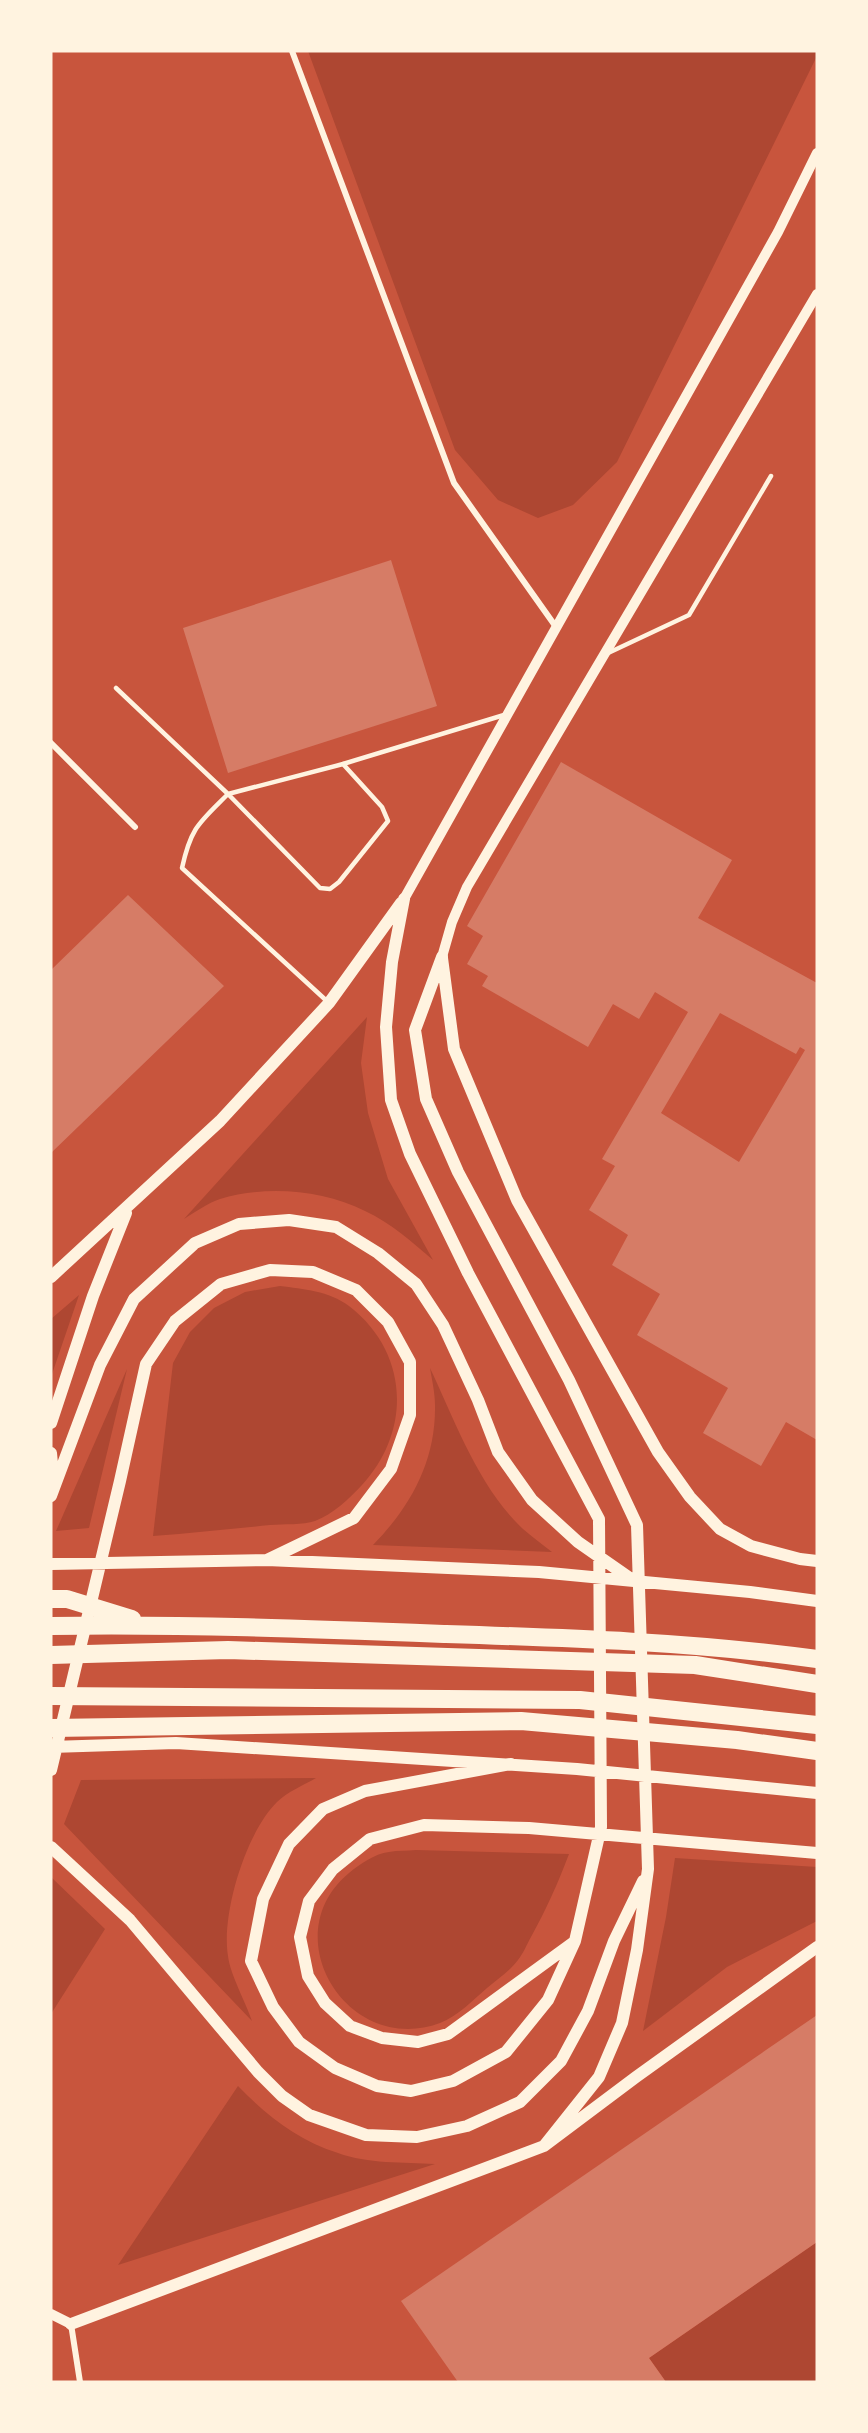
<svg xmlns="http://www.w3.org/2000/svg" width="868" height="2433" font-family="Raleway,sans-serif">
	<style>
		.green { fill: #ae4732 }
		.building { fill: #d67c66; fill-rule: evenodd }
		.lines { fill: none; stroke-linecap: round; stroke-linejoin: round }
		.service { stroke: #fff3e0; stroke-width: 4.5 }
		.minor { stroke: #fff3e0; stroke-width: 6 }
		.tertiary { stroke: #fff3e0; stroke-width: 10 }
		.secondary { stroke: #fff3e0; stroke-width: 12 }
		.motorway { stroke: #fff3e0; stroke-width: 18 }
	</style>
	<rect width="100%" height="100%" fill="#c8553d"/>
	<path class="green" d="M 308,51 L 817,51 L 817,56 L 617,462 L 573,505 L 538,518 L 498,500 L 455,450 Z
		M 367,1017 L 361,1063 L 368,1113 L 388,1179 L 433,1260 C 412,1242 391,1223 365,1211 C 322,1190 267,1185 220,1199 C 208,1203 195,1212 184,1219 Z
		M 280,1286 C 303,1289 329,1291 349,1306 C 409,1352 412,1431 362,1485 C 349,1499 333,1514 315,1521 C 303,1525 284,1524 270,1525 C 231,1529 192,1533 153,1536 L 173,1363 L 190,1332 L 214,1308 L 245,1292 Z
		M 79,1295 L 51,1377 L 51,1319 Z
		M 430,1368 C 455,1421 479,1488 523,1529 C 532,1537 542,1544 552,1552 L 373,1545 C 411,1506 436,1461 435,1405 C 435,1393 432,1380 430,1368 Z
		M 127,1369 L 89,1528 L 56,1531 Z
		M 316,1778 C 304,1785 287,1792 277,1802 C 246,1832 221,1914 228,1956 C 230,1974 246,2003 252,2021 L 64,1824 L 81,1780 Z
		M 416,1850 L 569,1854 C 558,1883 546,1910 531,1937 C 527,1944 523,1954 518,1960 C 510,1971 497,1979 487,1988 C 473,2000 458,2016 440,2023 C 348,2057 273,1936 349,1873 C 360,1864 374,1854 389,1852 C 398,1850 407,1851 416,1850 Z
		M 675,1858 L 817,1867 L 817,1921 L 727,1967 L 643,2031 L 666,1917 Z
		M 51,1877 L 105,1929 L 51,2014 Z
		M 238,2086 C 267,2116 297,2140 338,2153 C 368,2164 403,2162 435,2164 L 118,2265 Z
		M 817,2242 L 817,2382 L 666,2382 L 649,2358 Z"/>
	<path class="building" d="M 391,560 L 437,706 L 228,773 L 183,628 Z
		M 561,762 L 732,860 L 698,918 L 817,983 L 817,1440 L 786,1422 L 761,1466 L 703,1433 L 728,1388 L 637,1335 L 660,1294 L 612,1265 L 628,1235 L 589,1210 L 615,1166 L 602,1159 L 688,1012 L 655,992 L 639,1019 L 613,1004 L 588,1047 L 482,986 L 488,976 L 467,964 L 483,936 L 467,926 ZM 720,1013 L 796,1054 L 800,1047 L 805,1050 L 739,1162 L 661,1113 Z
		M 128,895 L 224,986 L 51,1153 L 51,970 Z
		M 817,2015 L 817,2242 L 649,2358 L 666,2382 L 458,2382 L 401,2301 Z"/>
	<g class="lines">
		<path class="service" d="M 606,654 L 689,615 L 771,476
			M 116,688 L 228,794 C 199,823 191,827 182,868 L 329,1003
			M 343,764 L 382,807 L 388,821 L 339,882 L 330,889 L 320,888 L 228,794 L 343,764 L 504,715"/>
		<path class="minor" d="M 292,51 L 454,483 L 556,627
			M 51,743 L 135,827
			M 71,2324 L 80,2382"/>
		<path class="tertiary" d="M 404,899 L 778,232 L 817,153
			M 442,957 L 452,922 L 467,887 L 817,294
			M 51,2314 L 71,2324"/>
		<path class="secondary" d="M 404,899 L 392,962 L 386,1027 L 391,1100 L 410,1154 L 468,1273 L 599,1519 L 601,1827 L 575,1941 L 548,2000 L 506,2052 L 453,2081 L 411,2091 L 377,2086 L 335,2068 L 299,2042 L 273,2007 L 251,1961 L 263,1899 L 289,1844 L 323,1809 L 365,1791 L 511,1764
			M 442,957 L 415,1030 L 426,1099 L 458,1172 L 569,1380 L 637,1525 L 648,1869 L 637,1950 L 622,2023 L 599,2077 L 544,2146
			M 442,958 L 454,1049 L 517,1200 L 658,1452 L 690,1497 L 720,1529 L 751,1546 L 800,1559 L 817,1561
			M 51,1277 L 220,1121 L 329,1003 L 401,903
			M 51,1423 L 93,1296 L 126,1213
			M 51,1453 L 54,1485
			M 51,1496 L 100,1365 L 134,1299 L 195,1243 L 239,1224 L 289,1220 L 336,1227 L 378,1253 L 416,1284 L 443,1325 L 478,1400 L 498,1452 L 532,1500 L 578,1542 L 634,1581
			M 51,1564 L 267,1560 L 539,1572 L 750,1592 L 817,1601
			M 51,1747 L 176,1743 L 577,1769 L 817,1793
			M 51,1770 L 120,1481 L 146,1364 L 175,1321 L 221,1284 L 270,1270 L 313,1272 L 356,1290 L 388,1322 L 410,1362 L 410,1415 L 391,1469 L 354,1518 L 267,1560
			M 51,1847 L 130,1920 L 258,2072 L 282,2096 L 309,2115 L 366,2135 L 417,2137 L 467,2126 L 520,2102 L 561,2061 L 588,2011 L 614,1941 L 643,1881
			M 574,1942 L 448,2034 L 418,2042 L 382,2038 L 350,2026 L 325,2003 L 308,1976 L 300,1937 L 309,1901 L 333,1869 L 370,1839 L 424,1825 L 529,1828 L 817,1853
			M 71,2324 L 544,2146 L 636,2077 L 817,1947"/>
		<path class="motorway" d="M 51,1599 L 67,1599 L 132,1619
			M 51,1626 C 183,1624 314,1629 446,1634 C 570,1638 694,1642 817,1659
			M 51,1655 L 228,1650 L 695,1665 L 817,1684
			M 51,1696 L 580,1700 L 817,1725
			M 51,1728 L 521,1721 L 737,1740 L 817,1751"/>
	</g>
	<rect width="868" height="2433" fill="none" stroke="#fff3e0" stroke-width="105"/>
</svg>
